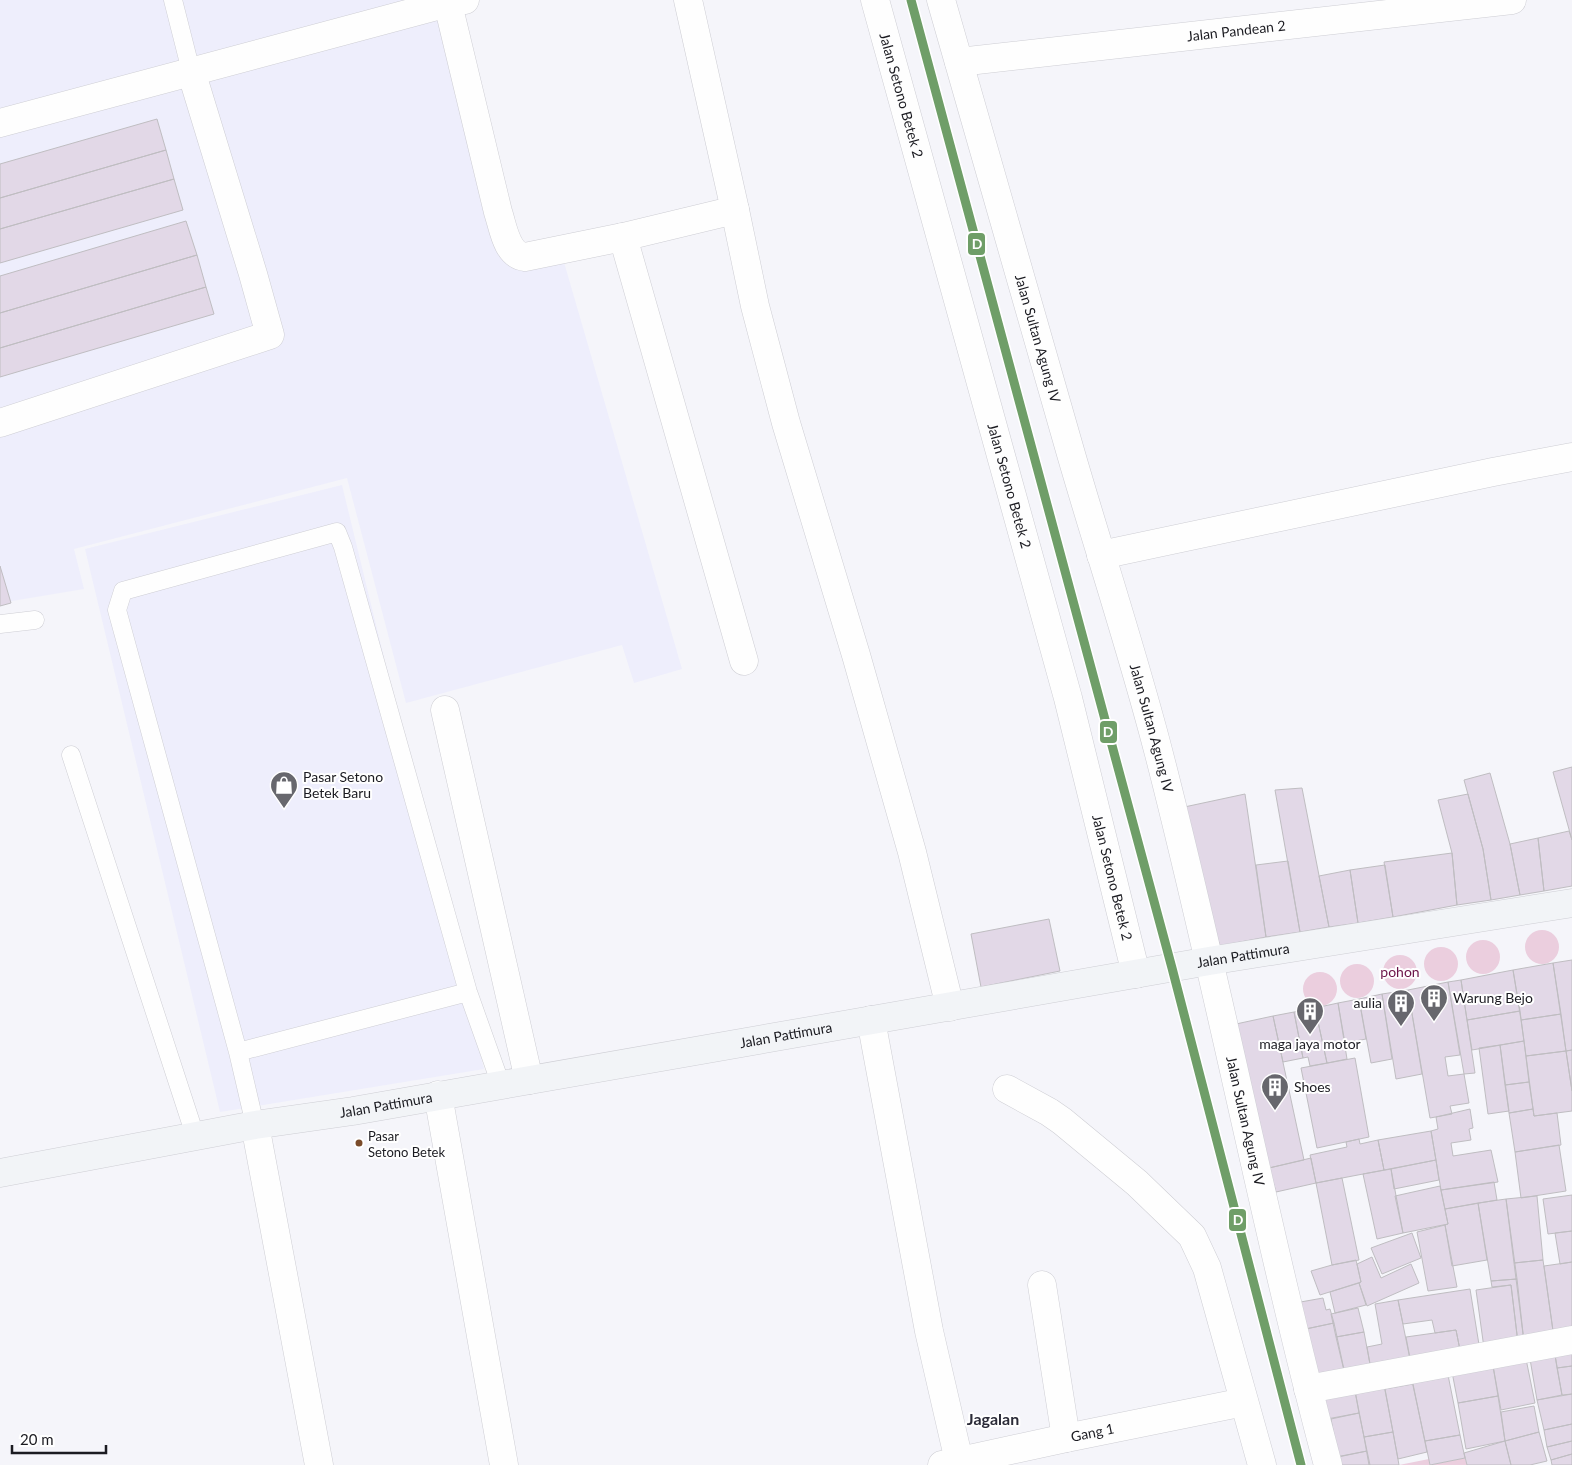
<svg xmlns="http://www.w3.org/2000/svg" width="1572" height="1465" viewBox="0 0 1572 1465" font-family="Lato,sans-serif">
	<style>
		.built { fill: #eeeefc }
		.green { fill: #ebcede }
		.building { fill: #e2d8e7; stroke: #bfbdc1 }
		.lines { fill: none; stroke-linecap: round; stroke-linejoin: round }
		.service-casing { stroke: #ceced4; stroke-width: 19 }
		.minor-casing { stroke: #ceced4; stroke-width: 29 }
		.secondary-casing { stroke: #ceced4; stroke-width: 29 }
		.service { stroke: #fefefe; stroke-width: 18 }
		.minor { stroke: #fefefe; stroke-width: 28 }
		.secondary { stroke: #f2f4f7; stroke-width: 28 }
		.rail-1-casing { stroke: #fff; stroke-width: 12 }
		.rail-1 { stroke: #6f9e68; stroke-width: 9 }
		.bus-dot { fill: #7a4b2a; stroke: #fff; stroke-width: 2 }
		.labels { text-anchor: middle; stroke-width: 4; stroke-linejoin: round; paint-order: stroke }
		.bus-label { font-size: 13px; fill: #1b1b21; stroke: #fff; text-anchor: start }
		.street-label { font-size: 14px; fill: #1b1b21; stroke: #fff }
		.poi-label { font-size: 14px; fill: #1b1b21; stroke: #fff; text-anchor: start }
		.park-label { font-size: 14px; fill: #6c1449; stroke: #fff }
		.quarter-label { font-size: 16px; font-weight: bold; fill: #2b2b38; stroke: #fff }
		.line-badge { stroke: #fff; stroke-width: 2 }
		.badge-label { font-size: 14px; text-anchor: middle; font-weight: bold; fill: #fff }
	</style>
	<rect width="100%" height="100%" fill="#f5f5fa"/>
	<path class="built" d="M0 0H434L508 258 559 245 682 669 634 683 622 645 406 703 347 478 74 549 84 589 0 603Z
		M342 485 484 1069 220 1112 85 549Z"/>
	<path class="green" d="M1525 947a17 17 0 1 1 34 0a17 17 0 1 1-34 0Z
		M1466 957a17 17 0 1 1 34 0a17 17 0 1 1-34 0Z
		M1424 964a17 17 0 1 1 34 0a17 17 0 1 1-34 0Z
		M1383 972a17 17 0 1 1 34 0a17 17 0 1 1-34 0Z
		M1340 981a17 17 0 1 1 34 0a17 17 0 1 1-34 0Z
		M1303 989a17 17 0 1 1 34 0a17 17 0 1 1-34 0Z
		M1465 1458 1467 1465H1399L1429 1459 1430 1465Z"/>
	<path class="building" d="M157 119 166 150 0 198V164Z
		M166 150 174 179 0 229V198Z
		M174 179 183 210 0 263V229Z
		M186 221 197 255 0 313V276Z
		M197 255 206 287 0 348V313Z
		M206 287 214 314 0 377V348Z
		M0 566 11 603 0 606Z
		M1572 767V840L1553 772Z
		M1490 773 1510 844 1520 895 1491 900 1483 849 1464 780Z
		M1302 788 1329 927 1300 932 1275 790Z
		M1245 794 1266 937 1220 946 1175 809Z
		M1468 794 1483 849 1491 900 1457 905 1452 853 1438 800Z
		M1569 831 1572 840V886L1544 891 1538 838Z
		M1538 838 1544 891 1520 895 1510 844Z
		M1452 853 1457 905 1393 917 1384 862Z
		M1288 861 1300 932 1266 937 1256 865Z
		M1385 865 1393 917 1358 923 1350 870Z
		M1350 870 1358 923 1329 927 1319 876Z
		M1049 919 1060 971 981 987 971 934Z
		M1572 960V1050L1566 1051 1553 963Z
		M1553 963 1561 1014 1521 1020 1513 970Z
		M1513 970 1520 1011 1467 1020 1461 980Z
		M1461 980 1475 1073 1464 1074 1448 982Z
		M1448 982 1460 1055 1445 1057 1448 1076 1464 1074 1469 1103 1450 1106 1452 1114 1430 1118 1408 990Z
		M1408 990 1422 1074 1396 1079 1382 994Z
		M1382 994 1392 1059 1371 1063 1359 999Z
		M1359 999 1366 1039 1345 1043 1338 1003Z
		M1338 1003 1347 1059 1327 1063 1315 1008Z
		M1315 1008 1327 1063 1310 1066 1308 1057 1303 1058 1294 1012Z
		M1520 1011 1524 1041 1472 1050 1467 1020Z
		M1294 1012 1303 1058 1283 1062 1273 1016Z
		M1561 1014 1566 1051 1526 1056 1521 1020Z
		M1273 1016 1304 1160 1269 1168 1236 1024Z
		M1524 1041 1529 1082 1505 1085 1500 1045Z
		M1500 1045 1509 1111 1488 1114 1479 1048Z
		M1572 1050V1091L1566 1051Z
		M1566 1051 1572 1091V1111L1534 1116 1526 1056Z
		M1355 1058 1369 1137 1317 1148 1301 1068Z
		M1529 1082 1533 1109 1509 1113 1505 1085Z
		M1470 1109 1473 1128 1469 1129 1471 1140 1451 1143 1453 1156 1491 1150 1498 1182 1441 1190 1431 1131 1438 1129 1436 1117Z
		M1533 1109 1534 1116 1557 1113 1561 1145 1515 1152 1509 1113Z
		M1431 1131 1436 1160 1384 1170 1378 1140Z
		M1359 1139 1360 1144 1378 1140 1384 1170 1316 1183 1310 1155 1347 1147 1346 1142Z
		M1559 1145 1566 1191 1521 1198 1515 1152Z
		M1311 1158 1316 1183 1276 1192 1269 1168Z
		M1436 1160 1439 1180 1394 1189 1391 1169Z
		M1391 1169 1403 1233 1377 1239 1363 1174Z
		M1342 1178 1359 1260 1332 1265 1316 1183Z
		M1494 1182 1497 1200 1445 1209 1441 1190Z
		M1440 1186 1448 1224 1403 1233 1395 1196Z
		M1572 1195V1231L1548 1234 1543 1199Z
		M1537 1196 1543 1260 1514 1263 1506 1199Z
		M1506 1199 1517 1279 1491 1281 1478 1203Z
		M1478 1203 1487 1260 1452 1266 1445 1225 1448 1224 1445 1209Z
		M1445 1225 1457 1287 1428 1291 1417 1232Z
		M1572 1231V1262L1560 1264 1555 1233Z
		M1412 1233 1421 1258 1382 1274 1371 1248Z
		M1372 1257 1381 1278 1411 1264 1419 1283 1367 1306 1359 1283 1361 1282 1357 1264Z
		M1356 1260 1361 1282 1320 1295 1311 1271 1332 1265Z
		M1543 1260 1554 1338 1524 1342 1514 1263Z
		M1572 1262V1335L1554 1338 1544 1266Z
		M1517 1279 1524 1342 1518 1343 1511 1285 1492 1287 1491 1281Z
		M1359 1283 1366 1305 1335 1313 1330 1292Z
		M1511 1285 1518 1343 1484 1348 1476 1290Z
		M1470 1289 1481 1357 1462 1360 1456 1330 1435 1333 1432 1320 1403 1324 1398 1300Z
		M1323 1298 1326 1310 1330 1309 1334 1323 1301 1330 1295 1303Z
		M1398 1300 1412 1369 1372 1375 1367 1347 1382 1344 1375 1304Z
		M1358 1308 1364 1332 1336 1337 1331 1314Z
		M1334 1323 1346 1379 1311 1386 1301 1330Z
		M1456 1330 1462 1360 1412 1369 1406 1337Z
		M1364 1332 1372 1375 1346 1379 1336 1337Z
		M1572 1352V1366L1557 1368 1555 1355Z
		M1555 1355 1562 1395 1537 1400 1530 1359Z
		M1526 1359 1535 1403 1501 1410 1493 1366Z
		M1493 1366 1498 1396 1458 1403 1452 1372Z
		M1572 1366V1394L1562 1395 1557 1368Z
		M1448 1375 1460 1435 1425 1441 1412 1381Z
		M1413 1384 1427 1452 1398 1459 1385 1389Z
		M1384 1385 1393 1432 1364 1437 1355 1391Z
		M1355 1391 1359 1413 1327 1419 1321 1396Z
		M1572 1394V1424L1544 1430 1537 1400Z
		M1498 1396 1505 1441 1466 1449 1458 1403Z
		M1534 1406 1539 1432 1505 1441 1501 1412Z
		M1359 1413 1367 1451 1338 1457 1331 1419Z
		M1572 1424V1441L1547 1447 1544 1430Z
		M1393 1432 1399 1465H1369L1364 1437Z
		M1539 1432 1547 1461 1530 1465H1511L1505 1441Z
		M1460 1435 1465 1458 1430 1465 1425 1441Z
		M1505 1441 1511 1465H1467L1464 1453Z
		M1572 1441V1454L1551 1460 1547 1447Z
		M1367 1451 1370 1465H1337L1336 1457Z
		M1572 1454V1465H1552L1551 1460Z"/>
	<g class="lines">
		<g class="service-casing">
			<path id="service" d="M173 0 191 71
				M0 624 35 620
				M71 755 191 1123 194 1137
				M238 1052 468 992
				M255 1125 238 1052 117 610 123 591 337 532 343 547 468 992 501 1085"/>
		</g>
		<g class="minor-casing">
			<g id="minor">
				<path d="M447 0 498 212C503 226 506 255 525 257L623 237 735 210"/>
				<path d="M688 0 735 210 755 306 786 423 856 655 912 852 950 1007"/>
				<path id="s1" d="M875 0 1068 698 1136 974"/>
				<path id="s2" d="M941 0C985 151 1027 303 1071 454 1100 554 1133 653 1159 754 1220 990 1265 1229 1328 1465"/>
				<path id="s3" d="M959 62 1512 0"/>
				<path d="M0 123 448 3 465 0"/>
				<path d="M623 237 744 661"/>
				<path d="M0 423 270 335 253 274 191 71"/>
				<path d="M1101 555 1493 472 1572 457"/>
				<path d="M445 710 529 1080"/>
				<path d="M871 1020 929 1331 959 1461"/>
				<path d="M1007 1089 1049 1112 1062 1121 1137 1183 1192 1236 1207 1268 1262 1465"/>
				<path d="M438 1095 504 1465"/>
				<path d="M255 1125 319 1465"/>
				<path d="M1042 1285 1066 1438"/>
				<path d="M1308 1389 1572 1340"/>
				<path id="s4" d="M942 1465 1066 1438 1244 1402"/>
			</g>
		</g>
		<g class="secondary-casing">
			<g id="secondary">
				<path id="s5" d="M0 1173 255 1125 353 1111 1209 961 1572 903"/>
			</g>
		</g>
		<use href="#service" class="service"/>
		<use href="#minor" class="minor"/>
		<use href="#secondary" class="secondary"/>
		<g class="rail-1-casing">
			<path id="rail-1" d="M911 0 1172 968 1301 1465"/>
		</g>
		<use href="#rail-1" class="rail-1"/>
	</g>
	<defs>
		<g id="shop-pin" transform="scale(1.4375)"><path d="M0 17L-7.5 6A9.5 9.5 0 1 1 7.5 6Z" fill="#67676d" stroke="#fff"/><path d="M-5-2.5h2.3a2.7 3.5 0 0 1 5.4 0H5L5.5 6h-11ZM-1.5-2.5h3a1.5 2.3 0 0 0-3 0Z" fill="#fff"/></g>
		<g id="building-pin" transform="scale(1.4375)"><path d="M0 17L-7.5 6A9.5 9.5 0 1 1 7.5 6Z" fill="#67676d" stroke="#fff"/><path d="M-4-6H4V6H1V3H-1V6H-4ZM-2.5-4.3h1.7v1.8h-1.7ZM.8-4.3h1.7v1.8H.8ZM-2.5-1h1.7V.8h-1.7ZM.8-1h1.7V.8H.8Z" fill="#fff"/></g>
	</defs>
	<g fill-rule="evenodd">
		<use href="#shop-pin" x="284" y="785"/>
		<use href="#building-pin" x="1434" y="998"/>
		<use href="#building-pin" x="1401" y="1003"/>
		<use href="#building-pin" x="1310" y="1011"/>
		<use href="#building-pin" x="1275" y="1087"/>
	</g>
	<circle class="bus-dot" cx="359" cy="1143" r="4.5"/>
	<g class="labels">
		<g class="bus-label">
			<text x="368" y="1141">Pasar<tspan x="368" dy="16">Setono Betek</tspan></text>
		</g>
		<g class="street-label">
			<text dy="5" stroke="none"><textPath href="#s3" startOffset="279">Jalan Pandean 2</textPath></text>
			<text dy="5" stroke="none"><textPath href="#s1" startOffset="99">Jalan Setono Betek 2</textPath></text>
			<text dy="5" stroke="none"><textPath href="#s2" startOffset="352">Jalan Sultan Agung IV</textPath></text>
			<text dy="5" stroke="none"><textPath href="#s1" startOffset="504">Jalan Setono Betek 2</textPath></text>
			<text dy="5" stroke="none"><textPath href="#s2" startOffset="758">Jalan Sultan Agung IV</textPath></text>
			<text dy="5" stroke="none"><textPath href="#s1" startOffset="909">Jalan Setono Betek 2</textPath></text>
			<text dy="5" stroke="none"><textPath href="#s5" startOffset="1262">Jalan Pattimura</textPath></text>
			<text dy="5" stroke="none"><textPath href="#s5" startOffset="798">Jalan Pattimura</textPath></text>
			<text dy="5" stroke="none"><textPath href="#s5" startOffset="392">Jalan Pattimura</textPath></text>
			<text dy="5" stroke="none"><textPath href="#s2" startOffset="1162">Jalan Sultan Agung IV</textPath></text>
			<text dy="5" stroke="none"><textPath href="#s4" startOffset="154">Gang 1</textPath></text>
		</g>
		<g class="poi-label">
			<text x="303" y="782">Pasar Setono<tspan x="303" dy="16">Betek Baru</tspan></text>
			<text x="1453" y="1003">Warung Bejo</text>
			<text x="1382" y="1008" text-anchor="end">aulia</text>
			<text x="1310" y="1049" text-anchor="middle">maga jaya motor</text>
			<text x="1294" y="1092">Shoes</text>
		</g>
		<g class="park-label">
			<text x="1400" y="977">pohon</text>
		</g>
		<g class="quarter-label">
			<text x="993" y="1425">Jagalan</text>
		</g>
	</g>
	<g class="line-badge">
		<rect x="967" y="232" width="19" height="24" rx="5" fill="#6f9e68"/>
		<rect x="1099" y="720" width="19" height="24" rx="5" fill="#6f9e68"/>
		<rect x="1228" y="1208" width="19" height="24" rx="5" fill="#6f9e68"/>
	</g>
	<g class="badge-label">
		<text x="977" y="249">D</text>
		<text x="1108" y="737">D</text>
		<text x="1238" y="1225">D</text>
	</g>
	<path d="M12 1445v8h94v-8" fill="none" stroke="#1b1b21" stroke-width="2.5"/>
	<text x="20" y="1445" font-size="15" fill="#1b1b21" stroke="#ffffff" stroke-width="4" paint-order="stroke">20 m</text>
</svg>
